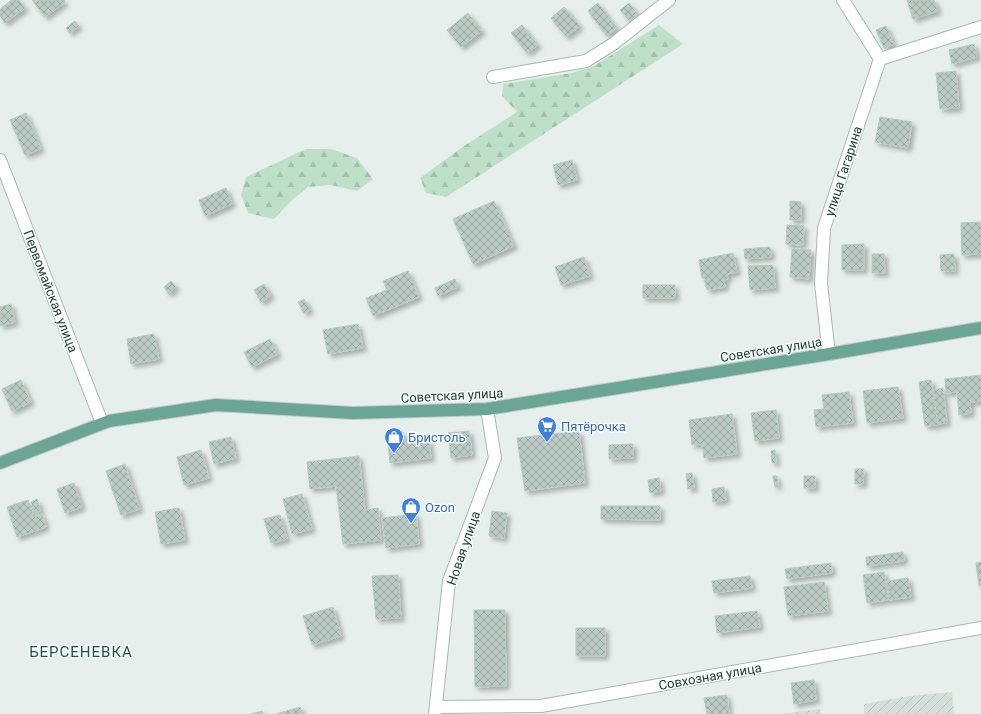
<svg xmlns="http://www.w3.org/2000/svg" width="981" height="714" viewBox="0 0 981 714" font-family="Roboto,sans-serif">
	<style>
		.industrial { fill: url(#industrial-furrows) }
		.forest { fill: url(#forest-firs) }
		.building { fill: url(#building-cross-hatch); stroke: #b8c9c2; filter: url(#shadow) }
		.lines { fill: none; stroke-linecap: round; stroke-linejoin: round }
		.minor-casing { stroke: #a8b8b2; stroke-width: 14 }
		.primary-casing { stroke: #c2cac8; stroke-width: 14 }
		.minor { stroke: #fff; stroke-width: 12 }
		.primary { stroke: #6aa596; stroke-width: 12 }
		.labels { text-anchor: middle; stroke-width: 3; stroke-linejoin: round; paint-order: stroke }
		.street-label { font-size: 13px; fill: #24423a; stroke: #f7fbf9 }
		.shop-label { font-size: 13px; fill: #366cbe; stroke: #f7fbf9; text-anchor: start }
		.quarter-label { font-size: 15px; letter-spacing: 1px; fill: #1f5548; stroke: #f7fbf9 }
	</style>
	<defs>
		<pattern id="industrial-furrows" width="10" height="10" patternUnits="userSpaceOnUse"><rect width="10" height="10" fill="#d4dfda"/><path d="M-1 1l2-2M0 10L10 0M9 11l2-2" fill="none" stroke="#b6c1bc"/></pattern>
		<pattern id="forest-firs" width="22" height="20" patternUnits="userSpaceOnUse"><rect width="22" height="20" fill="#bfe0c8"/><path d="M5 1l3.5 6h-7zM16 11l3.5 6h-7z" fill="#a4c1ad"/></pattern>
		<pattern id="building-cross-hatch" width="8" height="8" patternUnits="userSpaceOnUse"><rect width="8" height="8" fill="#bbcac4"/><path d="M0 0l8 8M0 8l8-8" fill="none" stroke="#98a6a0"/></pattern>
		<filter id="shadow"><feDropShadow dx="3.5" dy="3.5" stdDeviation="2" flood-color="#0004"/></filter>
	</defs>
	<rect width="100%" height="100%" fill="#e6efeb"/>
	<path class="industrial" d="M952 692 954 714H864V704L909 696Z
		M820 709 821 714H781Z"/>
	<path class="forest" d="M659 25 683 44 446 197 426 193 420 178 461 148 517 112 502 96 503 84 572 73 594 66Z
		M306 149H331L357 158 373 179 357 191 331 185 308 187 291 201 274 219 248 213 241 195 246 177Z"/>
	<path class="building" d="M12 0H19L25 8 5 23 0 16V9Z
		M32 0H64L65 2 45 17Z
		M907 0H934L938 11 913 19Z
		M598 3 617 28 607 36 588 11Z
		M629 3 639 16 631 23 620 10Z
		M564 7 580 26 566 37 551 18Z
		M468 13 482 31 461 47 447 30Z
		M75 21 79 26 70 33 66 28Z
		M522 25 538 45 527 53 511 33Z
		M886 26 894 44 884 48 876 30Z
		M974 44 977 57 952 64 949 50Z
		M956 71 959 108 940 109 936 73Z
		M26 113 41 149 25 155 10 120Z
		M880 117 912 122 908 148 875 142Z
		M572 160 577 180 558 185 553 165Z
		M226 188 232 204 205 216 199 200Z
		M494 201 514 246 473 264 453 219Z
		M790 201 801 202V220H790Z
		M981 222V254L962 255 961 223Z
		M787 225 804 226 803 245 786 244Z
		M864 244V270H842V245Z
		M770 247 771 257 745 259 744 249Z
		M792 249 811 250 809 279 790 277Z
		M733 253 737 272 727 274 728 279 724 280 725 287 707 290 704 278H702L699 260Z
		M872 254H884L885 273H872Z
		M954 254 955 271H941L940 255Z
		M584 257 590 276 561 285 555 267Z
		M773 265 775 288 750 290 748 266Z
		M408 271 419 297 373 316 366 298 387 290 383 281Z
		M455 279 458 287 438 296 435 288Z
		M171 281 176 287 169 294 164 287Z
		M264 284 271 296 261 302 254 290Z
		M643 285H675V298H643Z
		M304 299 310 310 304 313 298 302Z
		M11 304 15 322 0 326V307Z
		M358 324 363 348 328 354 323 330Z
		M154 334 159 359 131 364 127 339Z
		M270 339 278 354 252 367 244 352Z
		M981 375V401L970 402 971 413 959 415 957 392 946 393 945 379Z
		M21 380 31 402 12 411 2 389Z
		M931 380 938 425 925 426 919 382Z
		M898 387 903 418 867 423 863 391Z
		M943 388 947 423 938 424 933 390Z
		M849 392 853 423 816 427 814 410 824 409 822 395Z
		M776 410 779 438 755 441 751 413Z
		M732 414 737 454 704 458 702 444 692 445 689 420Z
		M469 431 472 455 451 458 448 433Z
		M579 431 585 483 525 491 517 438Z
		M403 432 404 443 429 440 431 458 390 463 387 434Z
		M231 437 236 458 214 464 209 442Z
		M633 444V458L609 459V445Z
		M201 450 209 478 184 485 177 457Z
		M775 450 776 463H772L771 451Z
		M359 456 365 510 378 508 381 540 343 544 336 486 310 489 307 462Z
		M125 464 140 509 121 515 106 471Z
		M855 469H864L863 484H855Z
		M692 473 694 488 688 489 686 474Z
		M773 476H777L778 487H775Z
		M804 476H815V488H804Z
		M659 478 661 491 650 493 648 480Z
		M74 483 82 507 65 513 57 489Z
		M724 487 726 500 713 502 712 489Z
		M302 494 312 529 292 534 283 499Z
		M37 499 41 511 35 513 31 502Z
		M28 500 34 517 42 514 46 527 17 537 7 507Z
		M601 506H660V520L601 519Z
		M179 508 185 540 161 544 155 512Z
		M492 511 507 513 504 538 489 536Z
		M416 514 419 544 386 548 382 518Z
		M280 515 287 539 271 543 264 519Z
		M903 552 904 561 867 566 866 557Z
		M981 562V585L979 586 976 563Z
		M831 563 832 573 787 579 785 569Z
		M884 572 888 600 867 603 863 575Z
		M398 575 401 618 376 619 372 576Z
		M750 576 752 588 714 593 712 581Z
		M908 578 911 597 889 600 887 581Z
		M824 582 828 611 788 616 784 587Z
		M333 607 341 636 312 645 303 616Z
		M474 610H505L506 686 475 687Z
		M757 611 760 627 717 633 715 616Z
		M576 628H605V656H576Z
		M814 680 816 700 794 704 791 683Z
		M727 695 729 714H707L704 698Z
		M300 707 302 714H276Z
		M262 711 263 714H251Z"/>
	<g class="lines">
		<g class="minor-casing">
			<path id="minor" d="M880 59 981 27
				M493 77 586 61 613 44 669 0
				M0 160 102 423
				M829 354 821 284 824 228 880 59 843 0
				M437 707 541 706 981 628
				M435 714 449 581 495 458 487 409"/>
		</g>
		<g class="primary-casing">
			<path id="primary" d="M0 463 109 421 216 405 353 413 487 409 829 354 981 328"/>
		</g>
		<use href="#minor" class="minor"/>
		<use href="#primary" class="primary"/>
	</g>
	<defs>
		<g id="supermarket-pin" transform="scale(1)"><path d="M0 17L-7.5 6A9.5 9.5 0 1 1 7.5 6Z" fill="#3f7fe0" stroke="#f7fbf9"/><path d="M-6-5.5h2.5l.6 2H6L4.5 2H-2.5L-4.4-4H-6ZM-1.5 3.2a1.3 1.3 0 1 0 .1 0ZM3 3.2a1.3 1.3 0 1 0 .1 0Z" fill="#fff"/></g>
		<g id="shop-pin" transform="scale(1)"><path d="M0 17L-7.5 6A9.5 9.5 0 1 1 7.5 6Z" fill="#3f7fe0" stroke="#f7fbf9"/><path d="M-5-2.5h2.3a2.7 3.5 0 0 1 5.4 0H5L5.5 6h-11ZM-1.5-2.5h3a1.5 2.3 0 0 0-3 0Z" fill="#fff"/></g>
	</defs>
	<g fill-rule="evenodd">
		<use href="#supermarket-pin" x="547" y="426"/>
		<use href="#shop-pin" x="394" y="437"/>
		<use href="#shop-pin" x="411" y="507"/>
	</g>
	<g class="labels">
		<g class="street-label">
			<text transform="translate(843 171) rotate(-72)" y="5">улица Гагарина</text>
			<text transform="translate(51 291) rotate(69)" y="5">Первомайская улица</text>
			<text transform="translate(771 349) rotate(-9)" y="5">Советская улица</text>
			<text transform="translate(452 395) rotate(-3)" y="5">Советская улица</text>
			<text transform="translate(463 548) rotate(-71)" y="5">Новая улица</text>
			<text transform="translate(710 676) rotate(-10)" y="5">Совхозная улица</text>
		</g>
		<g class="shop-label">
			<text x="561" y="431">Пятёрочка</text>
			<text x="408" y="442">Бристоль</text>
			<text x="425" y="512">Ozon</text>
		</g>
		<g class="quarter-label">
			<text x="81" y="657">БЕРСЕНЕВКА</text>
		</g>
	</g>
</svg>
